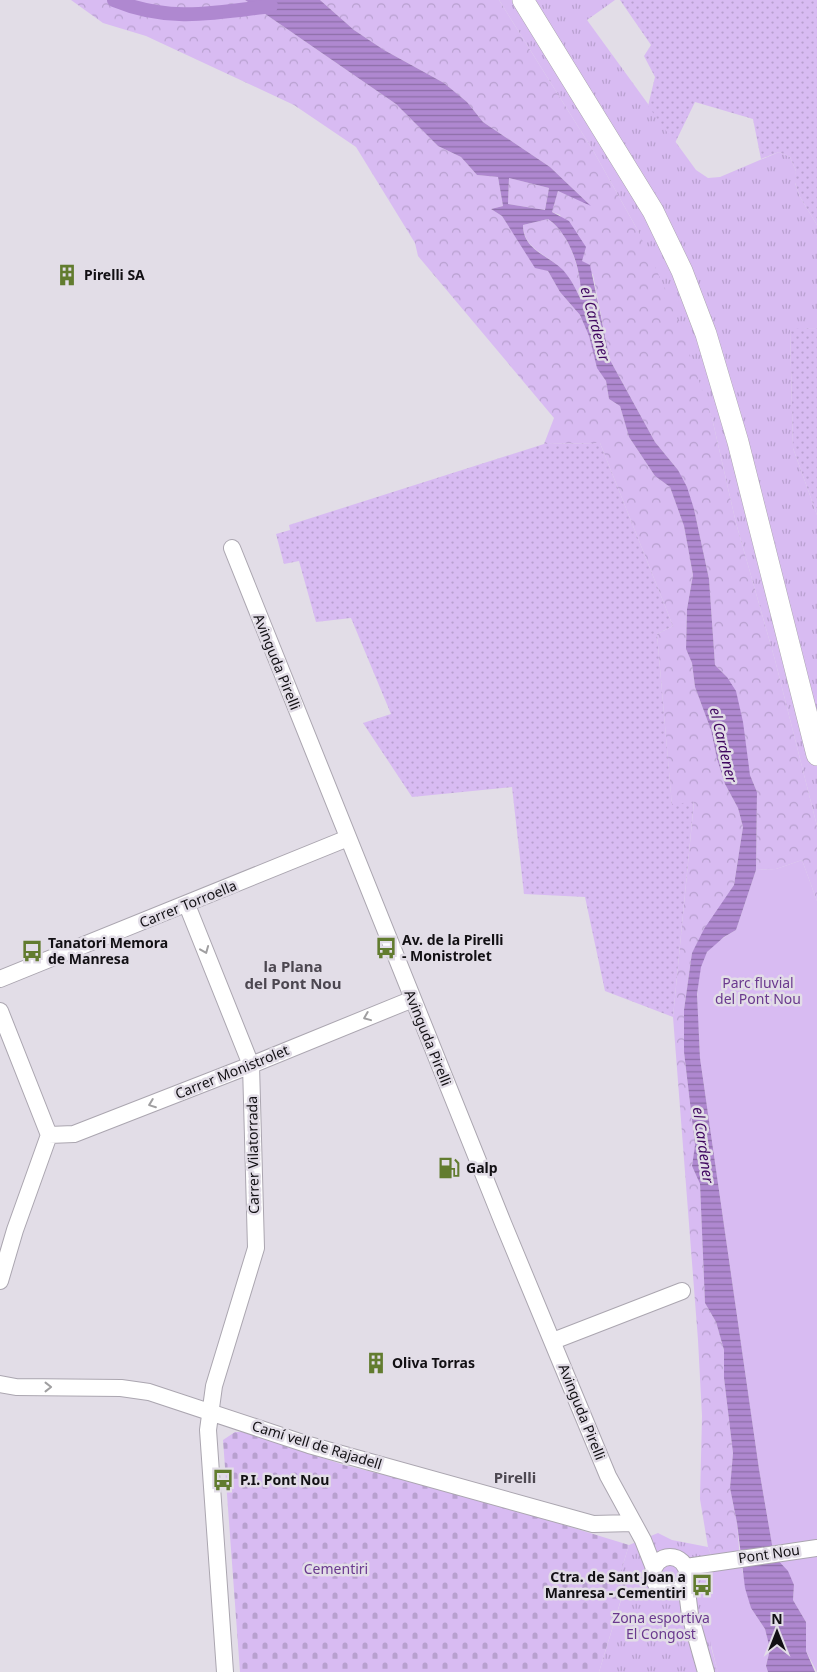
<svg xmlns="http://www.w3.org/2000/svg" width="817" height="1672" viewBox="0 0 817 1672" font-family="'Noto Sans',sans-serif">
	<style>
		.grass { fill: url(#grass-tufts) }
		.forest { fill: url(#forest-crowns) }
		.cemetery { fill: url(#cemetery-stones) }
		.park { fill: #d8bbf2 }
		.garden { fill: url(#garden-dots) }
		.water { fill: url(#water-rules); fill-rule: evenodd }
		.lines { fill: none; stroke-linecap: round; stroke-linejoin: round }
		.canal { stroke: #af88d0; stroke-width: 14 }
		.minor-casing { stroke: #aba6b0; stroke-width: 18 }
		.major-casing { stroke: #aba6b0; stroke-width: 22 }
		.minor { stroke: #fff; stroke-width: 16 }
		.major { stroke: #fff; stroke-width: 21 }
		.oneway { stroke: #a09fa1 }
		.labels { text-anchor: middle; stroke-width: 5; stroke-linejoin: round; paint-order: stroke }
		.poi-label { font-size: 14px; font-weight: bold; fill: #121014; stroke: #e2dde7; text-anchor: start }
		.street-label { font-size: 14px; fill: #121014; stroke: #e2dde7 }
		.park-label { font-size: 14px; fill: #6a398e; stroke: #e2dde7 }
		.water-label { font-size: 15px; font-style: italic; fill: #400760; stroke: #e2dde7 }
		.neighbourhood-label { font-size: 15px; font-weight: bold; fill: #4c4750; stroke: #e2dde7 }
	</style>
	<defs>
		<pattern id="grass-tufts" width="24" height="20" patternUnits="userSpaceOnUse" patternTransform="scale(1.25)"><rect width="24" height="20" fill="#d8bbf2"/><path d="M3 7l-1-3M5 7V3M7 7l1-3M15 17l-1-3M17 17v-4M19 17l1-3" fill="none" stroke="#b8a0cf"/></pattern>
		<pattern id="forest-crowns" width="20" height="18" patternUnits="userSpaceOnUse" patternTransform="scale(1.25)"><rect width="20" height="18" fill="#d8bbf2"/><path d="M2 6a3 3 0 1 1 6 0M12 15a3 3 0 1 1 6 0" fill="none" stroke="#b8a0cf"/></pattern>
		<pattern id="cemetery-stones" width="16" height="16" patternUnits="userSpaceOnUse" patternTransform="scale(1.25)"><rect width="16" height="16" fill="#d8bbf2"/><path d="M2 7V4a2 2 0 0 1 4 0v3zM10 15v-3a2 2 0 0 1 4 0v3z" fill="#b8a0cf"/></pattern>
		<pattern id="garden-dots" width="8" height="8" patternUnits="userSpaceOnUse" patternTransform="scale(1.25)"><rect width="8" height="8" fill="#d8bbf2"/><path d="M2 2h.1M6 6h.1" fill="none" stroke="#b8a0cf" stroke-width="1.8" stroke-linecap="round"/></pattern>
		<pattern id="water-rules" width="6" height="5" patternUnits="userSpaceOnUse" patternTransform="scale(1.25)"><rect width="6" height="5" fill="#af88d0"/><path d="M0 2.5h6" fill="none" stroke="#8d6ea8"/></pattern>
	</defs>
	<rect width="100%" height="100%" fill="#e2dde7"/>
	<path class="grass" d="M499 0H615L587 20 696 170 708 178 720 177 779 152 790 157 796 171 795 183 800 197 817 225V328L790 330 793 448 817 515V826L775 660 736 523 712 418 637 229 594 152Z
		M658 1533 672 1540 708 1547 714 1563 711 1647 718 1672H599L629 1574 621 1571 629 1545Z"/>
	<path class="forest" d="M71 0H245L396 104 438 146 461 157 477 175 498 177 503 206 491 209 502 216 535 267 548 271 560 292 580 315 589 336 597 367 606 381 609 399 620 406 629 437 655 476 670 487 684 526 693 575 687 609 686 649 692 663 695 687 711 730 717 759 725 784 738 808 743 827 734 885 692 953 684 1010V1052L695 1145 692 1166 700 1184 705 1303 716 1322 724 1350V1378L733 1453 730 1488 737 1523 740 1560 714 1563 708 1547 700 1499 702 1416 698 1340 673 1017 694 802 672 806 657 634 673 626 600 443 544 444 554 418 418 256 415 243 356 147 294 105 146 36 103 23Z
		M320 0H499L594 152 637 229 671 301 712 418 736 523 775 660 817 826V901L802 860 776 869 756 870 757 792 750 775 727 677 715 665 709 579 694 509 678 470 655 442 610 360 593 275 582 261 560 215 552 212 558 191 589 204 550 167 483 122 467 102 444 83 384 50 354 30Z
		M509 178 549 188 545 210 508 204Z
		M548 219C572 236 581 273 582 301 577 290 571 280 563 271 549 254 524 251 523 225Z"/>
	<path class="cemetery" d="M235 1432H244L344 1465 463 1494 629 1545 621 1571 629 1573 599 1672H240L223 1440Z"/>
	<path class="park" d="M802 860 817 901V1672L806 1651V1622L793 1600 794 1585 774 1556 759 1469 700 1058C700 1031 690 972 708 951 716 942 726 936 736 930L756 870 776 869Z
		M740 1560 751 1608 765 1629 770 1649 766 1666 768 1672H718C712 1648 699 1605 706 1581 708 1575 712 1569 714 1563Z"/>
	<path class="garden" d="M620 0H817V225L800 197 794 180 796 171 790 157 779 152 761 159 753 119 695 102 675 143 648 106 655 77 644 56 651 45Z
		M817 328V515L793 448 790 329Z
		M600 443 673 626 657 634 672 805 694 801 673 1017 605 991 585 897 524 894 512 787 412 797 363 723 391 714 351 618 316 622 299 561 284 564 276 534 290 530 289 525 544 444Z"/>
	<path class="water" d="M245 0H320L354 30 384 50 444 83 467 102 483 122 550 167 591 206 558 191 552 212 569 221 586 247 582 261 590 265 610 360 655 442 678 470 687 487 694 509 709 579 715 665 727 677 736 691 743 722 750 775 757 792 756 870 736 930 724 937 707 952 701 967 697 994 700 1058 759 1469 774 1556 788 1571 794 1585 793 1600 806 1622V1651L815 1672H768L766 1666 770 1649 765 1629 751 1608 745 1588 737 1523 730 1488 733 1453 724 1378V1350L716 1322 705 1303 700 1184 692 1166 695 1145 684 1052V1010L692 953 704 929 734 885 743 827 738 808 725 784 717 759 711 730 695 687 692 663 686 649 687 609 693 575 684 526 670 487 655 476 629 437 620 406 609 399 606 381 597 368 589 336 580 315 560 292 548 271 535 268 502 216 491 209 503 206 498 177 477 175 461 157 438 146 396 104ZM509 178 549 188 545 210 508 204ZM548 219C571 235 582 272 581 300 576 289 571 279 563 270 548 255 523 250 523 225Z"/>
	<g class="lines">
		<path class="canal" d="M114 0C169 23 215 13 271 6"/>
		<g class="minor-casing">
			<path id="minor" d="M232 548 503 1223 608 1476 643 1540 654 1568
				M187 905 251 1065 256 1248 214 1386 208 1430 225 1672
				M0 979 348 838
				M0 1011 49 1135 15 1230 0 1281
				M49 1135 74 1134 251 1065 413 999
				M553 1341 682 1291
				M0 1384 16 1387 121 1388 149 1392 309 1445 593 1524 633 1523
				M653 1574a17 17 0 1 1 34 0a17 17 0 1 1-34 0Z
				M686 1567 817 1548
				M686 1583 690 1615 706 1672"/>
		</g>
		<g class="major-casing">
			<path id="major" d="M523 0 653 211 682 271 706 334 738 442 817 755"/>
		</g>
		<use href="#minor" class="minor"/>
		<use href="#major" class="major"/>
	</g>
	<defs><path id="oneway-chevron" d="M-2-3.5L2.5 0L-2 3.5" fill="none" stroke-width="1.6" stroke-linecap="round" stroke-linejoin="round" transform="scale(1.25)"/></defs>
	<g class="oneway">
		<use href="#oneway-chevron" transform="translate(205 950) rotate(68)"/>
		<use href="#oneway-chevron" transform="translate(367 1017) rotate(158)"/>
		<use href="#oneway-chevron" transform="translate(152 1104) rotate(159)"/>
		<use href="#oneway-chevron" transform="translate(48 1387)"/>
	</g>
	<defs>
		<g id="building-bare" transform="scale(1.725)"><path d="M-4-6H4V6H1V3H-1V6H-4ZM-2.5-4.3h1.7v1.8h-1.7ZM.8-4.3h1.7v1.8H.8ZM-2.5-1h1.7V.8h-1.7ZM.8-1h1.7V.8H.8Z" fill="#627c2f" stroke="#e2dde7" stroke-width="2.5" paint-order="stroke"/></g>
		<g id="bus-bare" transform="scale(1.725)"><path d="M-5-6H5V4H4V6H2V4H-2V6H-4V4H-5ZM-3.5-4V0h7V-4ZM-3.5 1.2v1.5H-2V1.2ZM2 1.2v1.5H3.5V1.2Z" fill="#627c2f" stroke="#e2dde7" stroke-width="2.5" paint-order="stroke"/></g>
		<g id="fuel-bare" transform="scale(1.725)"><path d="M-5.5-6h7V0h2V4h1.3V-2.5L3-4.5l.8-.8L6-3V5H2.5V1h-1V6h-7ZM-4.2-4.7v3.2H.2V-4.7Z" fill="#627c2f" stroke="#e2dde7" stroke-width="2.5" paint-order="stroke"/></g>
	</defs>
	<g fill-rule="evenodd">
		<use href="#building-bare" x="67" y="275"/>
		<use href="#bus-bare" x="386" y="948"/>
		<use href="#bus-bare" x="32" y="951"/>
		<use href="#fuel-bare" x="449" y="1168"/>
		<use href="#building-bare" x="376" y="1363"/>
		<use href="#bus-bare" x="223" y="1480"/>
		<use href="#bus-bare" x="702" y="1585"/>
	</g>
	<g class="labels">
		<g class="poi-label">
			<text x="84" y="280">Pirelli SA</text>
			<text x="402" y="945">Av. de la Pirelli<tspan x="402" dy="16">- Monistrolet</tspan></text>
			<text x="48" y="948">Tanatori Memora<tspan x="48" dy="16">de Manresa</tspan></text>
			<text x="466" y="1173">Galp</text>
			<text x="392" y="1368">Oliva Torras</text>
			<text x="240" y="1485">P.I. Pont Nou</text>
			<text x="686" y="1582" text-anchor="end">Ctra. de Sant Joan a<tspan x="686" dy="16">Manresa - Cementiri</tspan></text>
		</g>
		<g class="street-label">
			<text transform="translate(277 662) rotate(68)" y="5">Avinguda Pirelli</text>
			<text transform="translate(188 904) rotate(-22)" y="5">Carrer Torroella</text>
			<text transform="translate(428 1038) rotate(68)" y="5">Avinguda Pirelli</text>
			<text transform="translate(232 1072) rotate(-22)" y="5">Carrer Monistrolet</text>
			<text transform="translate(253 1155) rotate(-91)" y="5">Carrer Vilatorrada</text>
			<text transform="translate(582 1412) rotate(68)" y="5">Avinguda Pirelli</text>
			<text transform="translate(317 1445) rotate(17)" y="5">Camí vell de Rajadell</text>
			<text transform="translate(769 1554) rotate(-8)" y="5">Pont Nou</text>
		</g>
		<g class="park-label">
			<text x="758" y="988">Parc fluvial<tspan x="758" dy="16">del Pont Nou</tspan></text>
			<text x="336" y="1574">Cementiri</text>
			<text x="661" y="1623">Zona esportiva<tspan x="661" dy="16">El Congost</tspan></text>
		</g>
		<g class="water-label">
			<text transform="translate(595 324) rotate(75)" y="5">el Cardener</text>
			<text transform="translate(723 745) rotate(77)" y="5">el Cardener</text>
			<text transform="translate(703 1145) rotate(82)" y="5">el Cardener</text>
		</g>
		<g class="neighbourhood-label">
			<text x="293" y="972">la Plana<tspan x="293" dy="17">del Pont Nou</tspan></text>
			<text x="515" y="1483">Pirelli</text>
		</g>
	</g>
	<g transform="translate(777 1632)" stroke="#e2dde7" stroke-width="4" paint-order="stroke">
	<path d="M0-4L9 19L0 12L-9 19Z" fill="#121014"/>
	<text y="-8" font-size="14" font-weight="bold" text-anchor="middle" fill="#121014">N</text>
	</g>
</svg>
